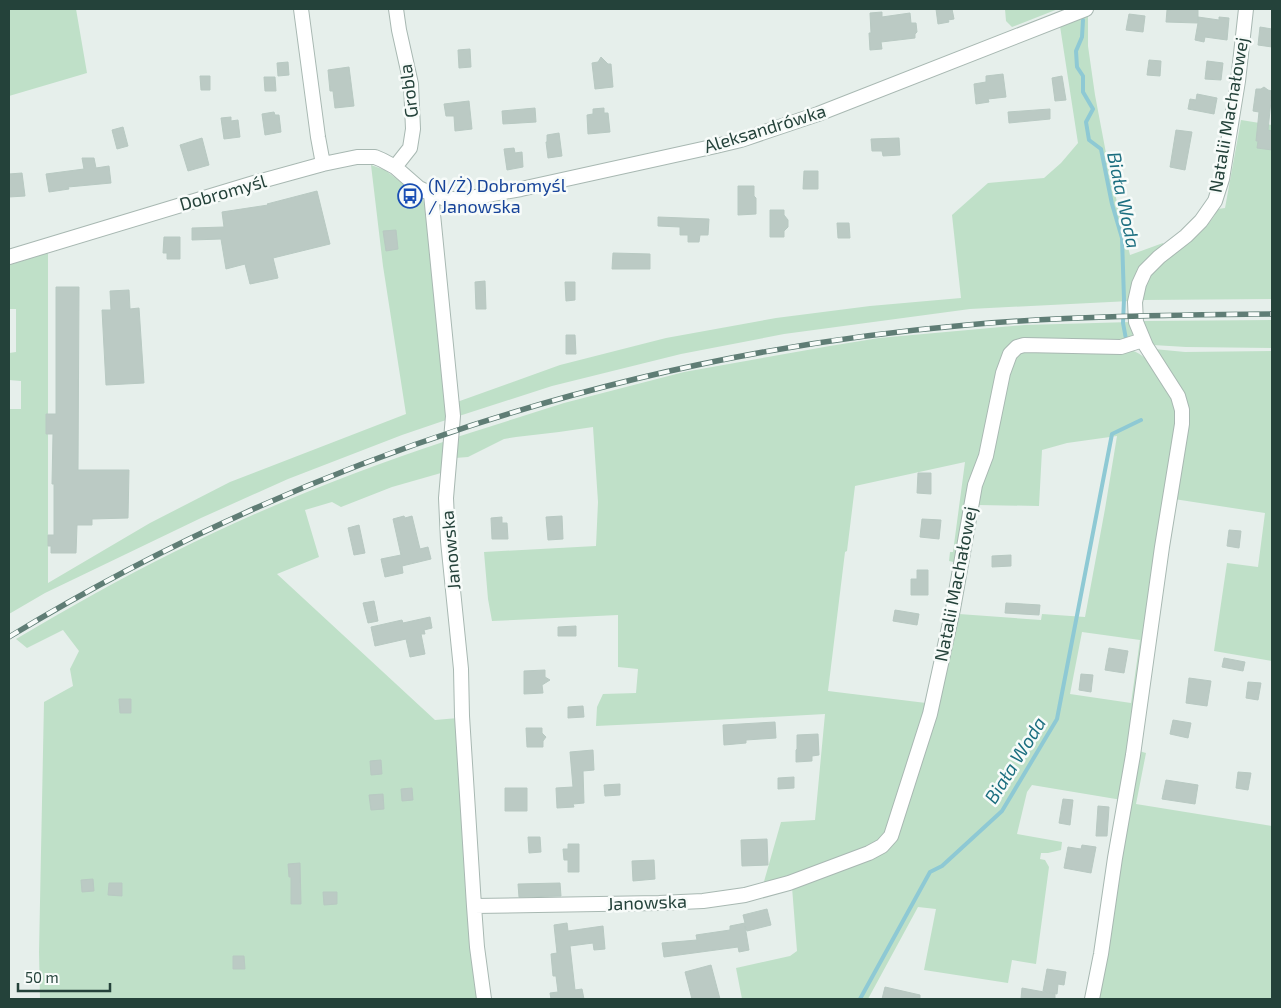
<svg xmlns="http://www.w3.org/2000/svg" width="1281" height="1008" viewBox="0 0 1281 1008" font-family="'Exo 2',sans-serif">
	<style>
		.green { fill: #bfe0c8; fill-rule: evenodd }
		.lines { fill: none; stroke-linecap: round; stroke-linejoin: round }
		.stream { stroke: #8ec9d4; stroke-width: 4 }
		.building { fill: #bbcac4; stroke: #b8c9c2 }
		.minor-casing { stroke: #a8b8b2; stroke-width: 16 }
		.minor { stroke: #fff; stroke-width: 14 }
		.rail-casing { stroke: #5f7d75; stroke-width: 5.5 }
		.rail { stroke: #f7fbf9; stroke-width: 4; stroke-dasharray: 11; stroke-linecap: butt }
		.labels { text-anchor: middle; stroke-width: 5; stroke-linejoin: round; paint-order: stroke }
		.street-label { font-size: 18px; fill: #24423a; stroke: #f7fbf9 }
		.transit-label { font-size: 18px; fill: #164399; stroke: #f7fbf9; text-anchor: start }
		.water-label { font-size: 19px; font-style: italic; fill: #1c6f80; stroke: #f7fbf9 }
	</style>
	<rect width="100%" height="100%" fill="#e6efeb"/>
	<path class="green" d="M9 9H76L87 73 9 96Z
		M1005 9H1058L1012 27 1006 21Z
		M1088 15V46L1095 95 1109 169 1130 255 1163 243 1164 245 1130 301 970 309 784 334 681 354 552 386 459 416 457 402 560 365 666 338 776 318 870 306 961 298 952 215 988 183 1044 178 1061 163 1078 143 1060 26Z
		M1241 120 1272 125V299L1143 300C1143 295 1144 290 1145 285 1153 264 1177 253 1193 239 1203 231 1213 220 1218 209L1225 208Z
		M371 165 385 170 423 199 425 206 446 420 402 435 288 479 201 518 45 593 9 614V409H21V381L9 380V353L16 352V309H9V265L48 253V583L150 523 230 482 406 414 383 266Z
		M1272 320V348L1186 347 1153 345 1142 321Z
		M1131 322C1133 329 1135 334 1130 340L1008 350 927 713 888 835 880 843 763 885 781 822 815 820 825 714 659 723 596 726 597 707 603 694 636 693 638 669 618 667V615L492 621 488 599 484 552 596 546 598 502 593 427 559 432 516 437 504 439 468 457 455 458 457 437 564 403 684 372 830 346 879 338 968 330 1025 325ZM965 462 953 552H950L949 561 953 562V575L926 703 828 691 845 552 847 551 855 486Z
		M1154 349 1185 352 1272 351V661L1214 651 1227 563 1258 567 1265 513 1174 499 1187 421Z
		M1131 350C1155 358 1169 389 1178 411L1122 800 1032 785 1027 792 1017 834 1062 842 1061 850 1048 853H1041L1040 859 1045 860 1049 867 1036 964 1012 960 1008 983 924 970 936 909 918 907 868 999H742L736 968 790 956 797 951 792 887 894 839 978 487 1013 356 1020 351ZM1117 436 1105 509 1085 617 1042 614 1041 620 959 614 978 505 1039 506 1042 450 1067 443ZM1082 632 1140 640 1131 703 1070 694Z
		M446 441 441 473 392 487 341 507 332 502 305 510 319 557 277 574 435 720 458 718 477 999H40L39 952 44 702 73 686 70 669 79 651 63 630 27 648 16 639C67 609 119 579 172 553 260 509 352 472 446 441Z
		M1139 751 1146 753 1136 804 1272 826V999H1097Z"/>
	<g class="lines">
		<path class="stream" d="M1083 20 1082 37 1076 51 1077 67 1083 76V92L1093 109 1086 122 1089 140 1101 149 1112 204 1122 238 1124 299 1123 323 1126 339
			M860 999 930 872 942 866 1002 811 1057 719 1112 434 1141 420"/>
	</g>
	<path class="building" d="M936 9H952L954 19 948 20 949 22 938 24Z
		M1171 9H1198V22V17L1219 20V17L1229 18 1227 40 1205 37 1204 42 1195 40 1198 23 1166 22 1167 10H1171Z
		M882 12V17L910 13 911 23H916L917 32 915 34V38L881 42 882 49 870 50 869 33H871L870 13Z
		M1129 14 1145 16 1143 32 1126 30Z
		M1260 27 1272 29V47L1258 45Z
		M470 49 471 67 459 68 458 50Z
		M601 57 608 64H611L613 87 595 89 592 63 598 62Z
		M1149 60 1161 61 1160 76 1147 75Z
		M1207 61 1223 63 1221 80 1205 79Z
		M288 62 289 75 278 76 277 63Z
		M349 67 354 106 335 108 333 91H330L328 70Z
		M1003 74 1006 97 988 99 989 102 976 104 974 84 986 82V76Z
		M200 76H210V90H201Z
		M1062 76 1066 100 1055 101 1052 78Z
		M264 77H275L276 91H265Z
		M1264 87 1268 90 1272 91 1268 130 1272 131V150L1257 148 1258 141H1256L1259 112 1253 111 1256 89H1261Z
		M1197 94 1217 98 1214 114 1188 109 1190 99 1196 100Z
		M469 101 472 129 455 131 454 116H446L444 104Z
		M535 108 536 122 503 124 502 111Z
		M604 108V113H608L610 132 588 134 587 115 593 114V109Z
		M1050 109V119L1009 123 1008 112Z
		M274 112 275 115H279L281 132 265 135 262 114Z
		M231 117V121L238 120 240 137 224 139 221 118Z
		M123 127 128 146 117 149 112 130Z
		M1176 130 1192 132 1185 170 1170 167Z
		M559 133 562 156 548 158 546 142H547V135Z
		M202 138 209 165 188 171 180 145Z
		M899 138 900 155 883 156 882 151H872L871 139Z
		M514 148 515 153 522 152 523 167 507 170 504 149Z
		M82 158H94L96 168 109 166 111 183 68 187 69 189 49 192 46 174 84 169Z
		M804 171H818V189H803Z
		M22 173 25 196 9 197V174Z
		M738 186H754V196L756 198V214L738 215Z
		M317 191 330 244 273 258 278 278 250 284 245 264 226 269 221 239 192 240V228L224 227 222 212 268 205 267 204Z
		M770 210H784V215L788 220V227L784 231V237H770Z
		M658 217 709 219 708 235H700L699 242H688V235H680V227L658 226Z
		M837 223H849L850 238H838Z
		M396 230 398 249 386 251 383 231Z
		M164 237H180V259H167V253H163Z
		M613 253 650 254V269H612Z
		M485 281 486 309H476L475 282Z
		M565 282H575V300L566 301Z
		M56 287H79L78 470H129L128 518 92 519V525H77L76 553H51V546H48V535H54V484H52L53 434H46V414H56Z
		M129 290 130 309 139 308 144 383 106 385 102 310H111L110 291Z
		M566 335H575L576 354H566Z
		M918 473H931V494L917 493Z
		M404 516 405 518 412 516 420 549 428 547 431 559 402 566 403 573 385 577 381 559 401 555 393 519Z
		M562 516 563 539 548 540 546 517Z
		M502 517V523H507L508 539H492L491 518Z
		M922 519 941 520 939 539 920 537Z
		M359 525 365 553 354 555 348 528Z
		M1229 530 1241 531 1239 548 1227 546Z
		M1011 555V566L992 567V556Z
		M917 570H928V595H911V579H917Z
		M374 601 378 621 368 623 363 603Z
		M1006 603 1040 605 1039 615 1005 613Z
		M895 610 919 614 917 625 893 621Z
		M430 617 432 628 424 630 425 634H421L425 654 410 657 406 639 375 646 371 627 402 620 403 623Z
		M576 626V636H558V627Z
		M1109 648 1128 651 1124 673 1105 670Z
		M1224 658 1245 662 1243 671 1222 667Z
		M545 670V677L550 680 542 685 543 693 524 694V671Z
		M1081 674 1093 675 1091 692 1079 690Z
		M1189 678 1211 681 1207 706 1186 703Z
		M1248 682 1261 683 1258 700 1246 698Z
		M119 699H131V713H120Z
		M583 706 584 717 568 718V707Z
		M1173 720 1191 723 1188 738 1170 734Z
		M775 722 776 738 746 740V743L724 745 723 725Z
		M526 728H542V733L546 737 543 741V747H527Z
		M818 734 819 755 812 756V761L796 762V750L797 749V735Z
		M593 750 594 770 583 771 584 803 573 804 574 807 557 808 556 788 573 787 570 752Z
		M381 760 382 774 371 775 370 761Z
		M1238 772 1251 773 1248 790 1236 788Z
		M794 777V788L778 789V778Z
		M1166 780 1198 785 1195 804 1162 799Z
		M620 784V795L605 796 604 785Z
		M412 788 413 800 402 801 401 789Z
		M505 788H527V811H505Z
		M383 794 384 809 371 810 369 795Z
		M1063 799 1073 800 1070 825 1059 823Z
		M1098 806 1109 807 1107 836H1096Z
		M528 837H540L541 852 529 853Z
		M767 839 768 865 742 866 741 840Z
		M568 844H579V872H568V860H564L563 849H568Z
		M1082 845 1096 847 1091 873 1064 868 1068 847 1081 849Z
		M654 860 655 879 633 881 632 861Z
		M300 863 301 904H291V877H289L288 864Z
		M93 879 94 891 82 892 81 880Z
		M109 883H122V896L108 895Z
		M560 883 561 896 519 897 518 884Z
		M323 892H337V904L324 905Z
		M767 909 771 925 747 931 745 926 749 950 739 952 738 947 664 957 662 943 697 940 696 935 730 930V926L745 923 743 915Z
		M567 923 568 931 603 926 605 949 594 950 593 943 570 946 575 990 582 989 584 999H551L550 993 558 992 556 976H553L551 954 557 953 554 925Z
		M233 956H244L245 969H233Z
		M711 965 720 999H692L685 972Z
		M1047 969 1066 972 1064 985 1058 984 1057 994 1043 991Z
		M885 987 920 995V999H882Z
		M1022 988 1055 994V999H1021Z"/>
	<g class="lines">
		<g class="minor-casing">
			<path id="minor" d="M301 9 318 137 323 164
				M395 167 410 148 413 129 411 84 399 30 396 9
				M431 194 453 416 446 498 448 541 461 669 462 716 474 906 477 947 484 999
				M9 257 254 183 323 164 357 157H375L382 160 395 167 419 188 431 194 446 199H465L521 189 716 146 741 140 818 114 1086 9
				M474 906 659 903 703 901 745 895 789 883 869 853 882 846 891 836 930 714 953 609 975 485 986 456 1003 373 1010 354 1017 347 1024 345 1121 347 1143 340
				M1092 999 1101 954 1115 858 1133 755 1162 547 1182 424V410L1178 396 1146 346 1136 322 1135 302 1139 284 1145 271 1159 257 1186 236 1201 221 1215 201 1222 179 1238 81 1246 9"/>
		</g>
		<use href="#minor" class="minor"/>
		<g class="rail-casing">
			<path id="rail" d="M9 637C299 461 629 354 967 325 1068 316 1170 315 1272 314"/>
		</g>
		<use href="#rail" class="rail"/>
	</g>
	<defs>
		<g id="bus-ring" transform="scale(1.25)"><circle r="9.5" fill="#f7fbf9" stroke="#1a4fb4" stroke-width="1.5"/><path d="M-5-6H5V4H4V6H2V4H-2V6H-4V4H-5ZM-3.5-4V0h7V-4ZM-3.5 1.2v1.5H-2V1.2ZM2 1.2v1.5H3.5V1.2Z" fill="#1a4fb4"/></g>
	</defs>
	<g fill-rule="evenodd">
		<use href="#bus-ring" x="410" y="196"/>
	</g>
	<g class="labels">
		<g class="street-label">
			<text transform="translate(409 91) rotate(-97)" y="6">Grobla</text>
			<text transform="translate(1229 115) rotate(-80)" y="6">Natalii Machałowej</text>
			<text transform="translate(765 129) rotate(-17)" y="6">Aleksandrówka</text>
			<text transform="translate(223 193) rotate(-16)" y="6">Dobromyśl</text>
			<text transform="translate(451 550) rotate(-95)" y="6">Janowska</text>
			<text transform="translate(956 584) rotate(-79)" y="6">Natalii Machałowej</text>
			<text transform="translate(647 903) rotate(-2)" y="6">Janowska</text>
		</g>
		<g class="transit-label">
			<text x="428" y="192">(N/Ż) Dobromyśl<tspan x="428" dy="21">/ Janowska</tspan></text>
		</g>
		<g class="water-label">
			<text transform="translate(1124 200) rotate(78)" y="7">Biała Woda</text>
			<text transform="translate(1015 760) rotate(-58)" y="7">Biała Woda</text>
		</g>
	</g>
	<rect width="1281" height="1008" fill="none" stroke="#24423a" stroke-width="20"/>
	<path d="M18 983v8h92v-8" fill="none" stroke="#24423a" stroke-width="2.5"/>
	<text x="25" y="983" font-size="15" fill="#24423a" stroke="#f7fbf9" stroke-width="4" paint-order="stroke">50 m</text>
</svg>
